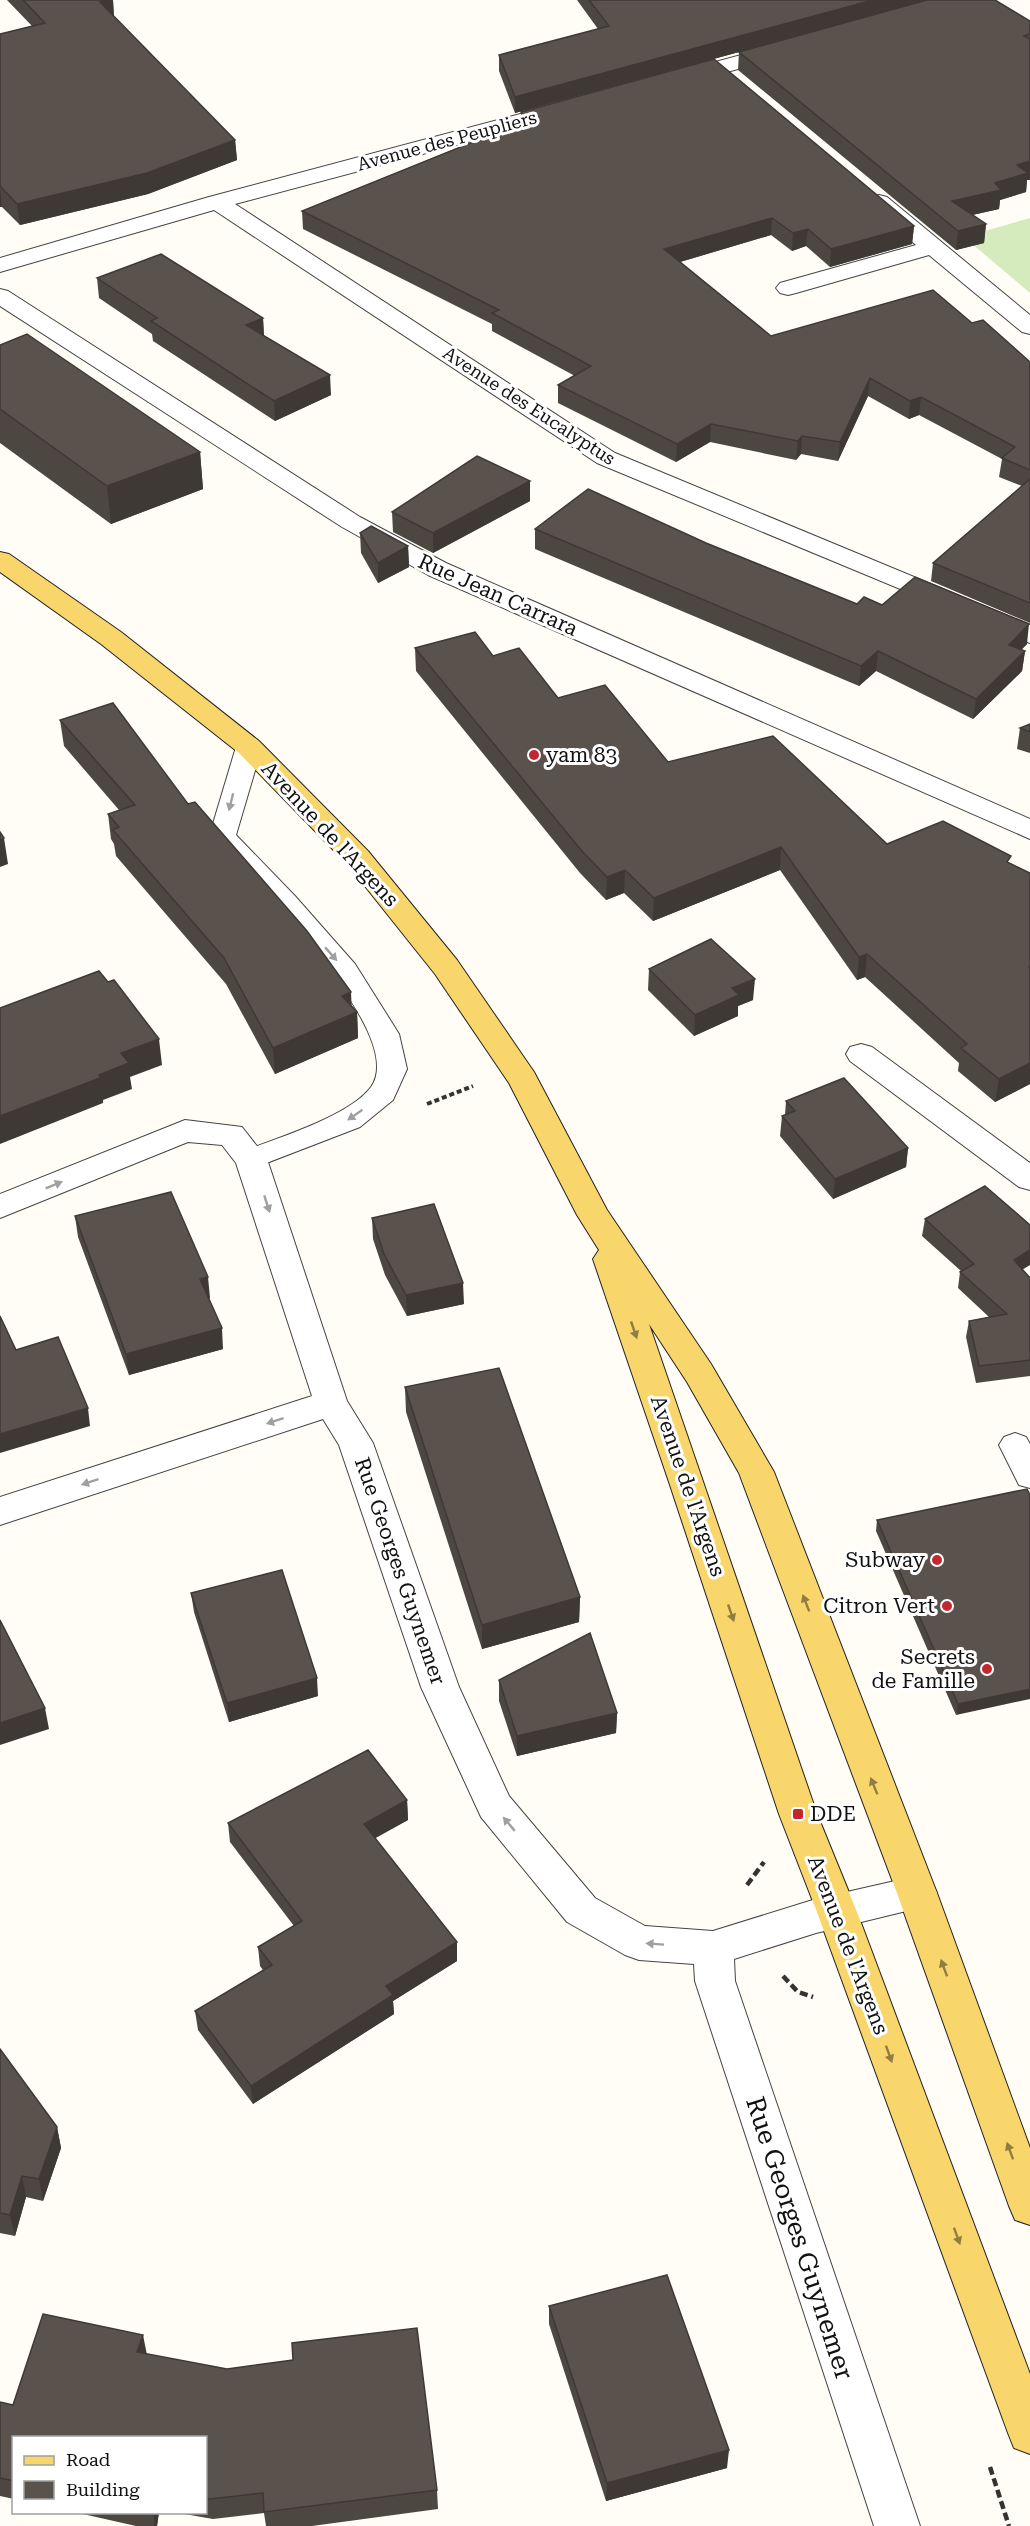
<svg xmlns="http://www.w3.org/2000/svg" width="1030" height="2526" viewBox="0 0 1030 2526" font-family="'Roboto Serif',serif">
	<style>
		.green { fill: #d5ebbd }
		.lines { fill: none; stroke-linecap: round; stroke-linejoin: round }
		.service-casing { stroke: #444; stroke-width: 2 }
		.minor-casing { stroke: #444; stroke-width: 2 }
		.primary-casing { stroke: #222; stroke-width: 2 }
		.path-far1 { stroke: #333; stroke-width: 4; stroke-dasharray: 5 3; stroke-linecap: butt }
		.path { stroke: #333; stroke-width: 4.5; stroke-dasharray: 8 4; stroke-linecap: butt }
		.service { fill: #fff; fill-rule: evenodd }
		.minor { fill: #fff; fill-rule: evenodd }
		.primary { fill: #f9d66b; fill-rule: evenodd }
		.wall { fill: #4d4742 }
		.shaded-wall { fill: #3f3936 }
		.building { fill: #5a524d; stroke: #3f3936; stroke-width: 1.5 }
		.oneway { fill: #a0a0a0 }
		.oneway2 { fill: #917d42 }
		.poi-dot { fill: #c4262e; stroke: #fff; stroke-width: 2 }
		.labels { text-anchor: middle; stroke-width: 6; stroke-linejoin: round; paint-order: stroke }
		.far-street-label { font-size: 18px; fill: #111; stroke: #fff }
		.street-label { font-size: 21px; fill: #111; stroke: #fff }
		.poi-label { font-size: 21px; fill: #111; stroke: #fff; text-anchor: end }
		.near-street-label { font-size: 26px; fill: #111; stroke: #fff }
	</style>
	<rect width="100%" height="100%" fill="#fffdf5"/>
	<path class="green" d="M1030 218V293L964 237Z"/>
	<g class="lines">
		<g class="service-casing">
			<path id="service" d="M249 739 258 742 262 747 236 835 295 896 355 964 399 1034 407 1069 393 1100 360 1127 251 1169 241 1166 236 1159 241 1152C275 1139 350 1116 371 1087 402 1044 304 938 275 907 254 884 226 863 209 837L236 747 240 742Z
				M1015 1433 1026 1437 1030 1444V1488L1019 1485 999 1445 1004 1437Z"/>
		</g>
		<g class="minor-casing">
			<path id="minor" d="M782 44 790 45 793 50 790 55 679 85 671 84 668 79 671 74Z
				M565 102 573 104 576 109 573 114 235 204 615 453 1030 625V643L597 463 214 210 0 272V258L209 197Z
				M879 195 887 197 1030 315V334L1022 332 929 255 796 293 788 295 780 293 776 288 780 283 916 245 871 207 868 202 871 197Z
				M0 289 8 291 360 517 446 563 1030 819V839L428 575 342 527 0 306Z
				M861 1044 872 1047 1030 1163V1190L1019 1187 850 1061 846 1054 850 1047Z
				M185 1120 242 1127 267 1159 347 1401 373 1443 459 1687 509 1796 595 1898 645 1926 713 1931 816 1899 917 1876 931 1881 937 1893 931 1905 816 1933 734 1959 735 1981 920 2526H874L695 1981 694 1964 639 1960 625 1955 567 1922 481 1817 421 1687 339 1445 323 1419 0 1525V1497L312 1396 236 1163 222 1145 188 1142 0 1218V1194Z"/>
		</g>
		<g class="primary-casing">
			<path id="primary" d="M0 552 9 554 121 632 259 741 368 851 457 960 534 1072 607 1210 711 1364 774 1472 937 1893 1030 2148V2225L1015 2220 1009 2206 897 1893 739 1473 687 1382 649 1324 817 1814 857 1912 1030 2374V2454L1014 2448 1008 2433 817 1912 779 1814 669 1482 593 1259 599 1250 577 1215 509 1083 435 974 348 865 239 753 101 644 0 572Z"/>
		</g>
		<path class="path-far1" d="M427 1104 473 1086"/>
		<path class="path" d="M747 1885 764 1862
			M783 1976 798 1992 813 1997
			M990 2467 1009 2526"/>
		<use href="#service" class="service"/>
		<use href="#minor" class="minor"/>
		<use href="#primary" class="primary"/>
	</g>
	<path class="wall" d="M7 0H113L114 17 235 140 237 160 148 194 20 225 2 207H0V34L32 26Z
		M577 0H995L1030 21V180H1027L1026 192 1000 200 999 209 972 215 986 224 984 243 956 250 738 70 739 52 515 113 499 71V55L598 29Z
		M521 112 914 226 912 244 830 267 806 246 792 251 771 235 680 262 771 336 972 323 1030 362V623L931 581 933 563 1022 486 999 477 1002 459 919 415 909 419 868 396 838 461 801 454 796 460 710 442 676 462 558 403V385L575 376 492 331V324L303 229 302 211 521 122Z
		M97 278 263 318 264 336 331 395 275 421 153 341 152 334 99 298Z
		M0 345 200 452 203 489 111 524 0 443Z
		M530 481V501L433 553 393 532 392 512Z
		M535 529 706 543 857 604 882 605 1027 644 1021 650 1025 651 1022 671 973 719 876 671 859 686 535 549Z
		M360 533 408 546 409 567 378 583 361 553Z
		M415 648 493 656 558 698 668 762 887 844 1010 863 1030 873V1084L995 1102 958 1071 959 1063 865 977 857 980 780 870 653 921 624 893 606 900 580 873 416 671Z
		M60 720 188 804 357 1012 358 1038 275 1074 226 984 116 856 114 844 111 839 108 814 119 810 64 746Z
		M1030 724V753L1017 749 1020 728Z
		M649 969 753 1000 738 1006V1016L694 1036 648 990Z
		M786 1101 908 1148 906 1167 833 1199 780 1136 782 1116 785 1115Z
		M75 1216 210 1298 209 1299 223 1349 129 1375 78 1237Z
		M372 1218 464 1304 407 1316 385 1275 373 1239Z
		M925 1219 1023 1270 1030 1278V1376L976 1383 966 1337 969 1321 989 1317 958 1288 960 1272 961 1271 922 1236Z
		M405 1387 580 1597 579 1622 482 1649 406 1412Z
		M1027 1489 956 1715 876 1531 877 1520Z
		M191 1593 318 1696 229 1722 194 1612Z
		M499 1680 617 1713 616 1733 517 1756 499 1701Z
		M407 1800 408 1820 374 1838 457 1942V1961L393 2001 394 2014 253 2104 198 2030 195 2011 263 1970 260 1966 258 1947 294 1926 230 1842 228 1823Z
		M0 2049 57 2127 61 2148 43 2201 26 2197 15 2236 0 2233Z
		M549 2306 727 2468 606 2501 549 2324Z
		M146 2354 437 2490 438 2509 312 2526H266L264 2513 213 2519 173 2512H206V2438H14V2499L0 2496V2402L13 2405Z
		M74 2512H159L157 2526H136Z"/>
	<path class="shaded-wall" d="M109 0H113L114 19 100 2Z
		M873 0H931L515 113V97Z
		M235 140 237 160 148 194 20 225 17 204Z
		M1030 161V180H1027L1026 192 1000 200 999 209 950 220 952 201 995 183 1017 165Z
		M0 188 2 207H0Z
		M772 218 771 235 663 267 664 249Z
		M986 224 984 243 956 250 958 231Z
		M914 226 912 244 830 267 831 249Z
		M808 229 806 246 792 251 793 233Z
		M263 318 264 338 246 325Z
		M330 375 331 395 275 421 274 401Z
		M870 378 868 396 838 461 840 442Z
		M921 397 919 415 909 419 910 401Z
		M711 424 710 442 676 462 677 444Z
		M802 436 801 454 796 460 798 441Z
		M200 452 203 489 111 524 107 486Z
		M530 481V501L433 553V533Z
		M408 546 409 567 378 583V563Z
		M1029 624 1027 644 1006 665 1009 645Z
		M878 651 876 671 859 686 861 666Z
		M1025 651 1022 671 973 719 976 699Z
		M4 838 8 864 0 867V840Z
		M781 847 780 870 653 921 654 898Z
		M625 870 624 893 606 900 607 877Z
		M867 954 865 977 857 980 859 957Z
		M755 979 753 1000 738 1006V1016L694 1036 695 1015 732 988Z
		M351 992 352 1014 357 1012 358 1038 275 1074 273 1048 342 996Z
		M159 1039 162 1065 130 1077 132 1089 103 1100V1103L0 1144V1116L99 1075 121 1053Z
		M1030 1063V1084L995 1102 999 1079Z
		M908 1148 906 1167 833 1199 835 1179Z
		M1030 1250V1265L1012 1276 1014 1260Z
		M208 1277 210 1298 202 1300 200 1279Z
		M463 1283 464 1304 407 1316 406 1295Z
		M222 1328 223 1349 129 1375 126 1354Z
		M88 1408 90 1426 0 1453V1434Z
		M580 1597 579 1622 482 1649V1625Z
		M317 1678 318 1696 229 1722 227 1703Z
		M1030 1689V1699L956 1715 958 1704Z
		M45 1708 49 1729 0 1745V1723Z
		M617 1713 616 1733 517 1756V1736Z
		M407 1800 408 1820 365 1844 364 1824Z
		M457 1942V1961L393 2001 394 2014 253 2104 251 2086 386 1986Z
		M57 2127 61 2148 43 2201 39 2179Z
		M22 2176 26 2197 15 2236 10 2215Z
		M143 2335 147 2355 137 2352Z
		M729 2450 727 2468 606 2501 607 2483Z
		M153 2512H159L157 2526H155Z"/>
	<path class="building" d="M23 0H109L100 2 235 140 147 173 17 204 0 186V34L45 23Z
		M589 0H873L515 97 499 55 609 26Z
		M927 0H995L1030 21V34L1024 36 1030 39V161L1017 165 1028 173 995 183 1001 190 952 201 986 224 958 231 739 52Z
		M714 59 914 226 831 249 808 229 793 233 772 218 664 249 771 336 933 290 972 323 983 320 1030 362V470L1002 458 1015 447 921 397 910 401 870 378 840 442 802 436 798 441 711 424 677 444 558 385 591 366 492 313 499 310 302 211 525 121 521 112Z
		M161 254 263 318 246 325 330 375 274 401 151 321 157 318 97 278Z
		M27 334 200 452 107 486 0 409V345Z
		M477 456 530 481 433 533 392 512Z
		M1030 479V603L933 563Z
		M588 489 706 543 857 604 864 597 882 605 915 577 1029 624 1009 645 1025 651 976 699 878 651 861 666 535 529Z
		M371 526 408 546 378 563 360 533Z
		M475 632 493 656 519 648 558 698 605 685 668 762 773 736 887 844 943 821 1011 856 1007 862 1030 873V965L1029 967H1030V1063L999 1079 961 1048 967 1044 867 954 859 957 781 847 654 898 625 870 607 877 581 850 415 648Z
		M113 703 188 804 195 802 307 931 351 992 342 996 357 1012 273 1048 224 958 113 830 119 827 108 814 135 805 60 720Z
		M1030 724V732L1020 728Z
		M0 832 4 838 0 840Z
		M711 939 755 979 732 988 739 995 695 1015 649 969Z
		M99 971 108 982 114 980 159 1039 121 1053 129 1063 99 1075 100 1078 0 1116V1008Z
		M844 1078 908 1148 835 1179 782 1116 795 1111 786 1101Z
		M985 1186 1030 1225V1250L1014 1260 1030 1278V1360L979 1366 969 1321 1007 1314 960 1272 974 1264 925 1219Z
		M171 1192 208 1277 200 1279 222 1328 126 1354 75 1216Z
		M434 1204 463 1283 406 1295 384 1254 372 1218Z
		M0 1316 16 1350 58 1337 88 1408 0 1434Z
		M499 1368 580 1597 482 1625 405 1387Z
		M1027 1489 1030 1495V1689L958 1704 877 1520Z
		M282 1570 317 1678 227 1703 191 1593Z
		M0 1620 45 1708 0 1723Z
		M590 1633 617 1713 517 1736 499 1680Z
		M368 1750 407 1800 364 1824 457 1942 386 1986 393 1995 251 2086 195 2011 272 1965 258 1947 302 1921 228 1823Z
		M0 2049 57 2127 39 2179 22 2176 10 2215 0 2213Z
		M667 2275 729 2450 607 2483 549 2306Z
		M43 2314 143 2335 137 2352 227 2369 293 2360 292 2343 417 2328 437 2490 264 2512 263 2493 210 2499 206 2498V2438H14V2481L0 2478V2402L13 2405Z"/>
	<defs><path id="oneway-solid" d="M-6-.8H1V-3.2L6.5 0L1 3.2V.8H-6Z" transform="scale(1.5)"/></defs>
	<g class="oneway">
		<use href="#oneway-solid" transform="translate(231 802) rotate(104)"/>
		<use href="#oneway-solid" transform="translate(331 954) rotate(49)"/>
		<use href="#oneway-solid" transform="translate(355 1115) rotate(145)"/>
		<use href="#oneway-solid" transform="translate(54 1185) rotate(-22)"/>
		<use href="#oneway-solid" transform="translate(267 1204) rotate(72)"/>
		<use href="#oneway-solid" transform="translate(275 1421) rotate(162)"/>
		<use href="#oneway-solid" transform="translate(90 1482) rotate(162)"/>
		<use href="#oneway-solid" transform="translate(509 1824) rotate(-130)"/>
		<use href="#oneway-solid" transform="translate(655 1944) rotate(-176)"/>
	</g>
	<g class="oneway2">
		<use href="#oneway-solid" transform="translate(634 1330) rotate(71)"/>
		<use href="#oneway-solid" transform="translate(806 1603) rotate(-111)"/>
		<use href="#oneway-solid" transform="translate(731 1613) rotate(71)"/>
		<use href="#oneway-solid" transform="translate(874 1786) rotate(-112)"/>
		<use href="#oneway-solid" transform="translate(944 1968) rotate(-110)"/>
		<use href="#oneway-solid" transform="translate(889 2054) rotate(70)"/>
		<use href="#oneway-solid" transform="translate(1010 2151) rotate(-110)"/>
		<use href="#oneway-solid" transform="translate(957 2236) rotate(70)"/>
	</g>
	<g class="poi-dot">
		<circle cx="534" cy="755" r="6"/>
		<circle cx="937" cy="1560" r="6"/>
		<circle cx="947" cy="1606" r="6"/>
		<circle cx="987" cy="1669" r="6"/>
		<rect x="792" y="1808" width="12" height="12" rx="3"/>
	</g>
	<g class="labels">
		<g class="far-street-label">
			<text transform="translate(447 141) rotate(-15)" y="6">Avenue des Peupliers</text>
			<text transform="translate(529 406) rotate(33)" y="6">Avenue des Eucalyptus</text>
		</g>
		<g class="street-label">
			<text transform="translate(498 595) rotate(24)" y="7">Rue Jean Carrara</text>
			<text transform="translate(330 834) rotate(47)" y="7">Avenue de l'Argens</text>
			<text transform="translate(688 1486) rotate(71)" y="7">Avenue de l'Argens</text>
			<text transform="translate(400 1571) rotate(71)" y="7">Rue Georges Guynemer</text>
			<text transform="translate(848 1945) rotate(69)" y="7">Avenue de l'Argens</text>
		</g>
		<g class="poi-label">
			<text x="546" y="762" text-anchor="start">yam 83</text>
			<text x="925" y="1567">Subway</text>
			<text x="935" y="1613">Citron Vert</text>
			<text x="975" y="1664">Secrets<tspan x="975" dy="24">de Famille</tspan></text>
			<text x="810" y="1821" text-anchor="start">DDE</text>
		</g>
		<g class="near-street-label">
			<text transform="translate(800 2238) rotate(72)" y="9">Rue Georges Guynemer</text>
		</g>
	</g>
	<rect x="12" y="2436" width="195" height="78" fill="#ffffff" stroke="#a0a0a0" stroke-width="1.5"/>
	<rect x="24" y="2456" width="30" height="9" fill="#f9d66b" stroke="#a0a0a0" stroke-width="1.5"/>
	<text x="66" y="2466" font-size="18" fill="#111111">Road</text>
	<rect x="24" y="2481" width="30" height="18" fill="#5a524d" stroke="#a0a0a0" stroke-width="1.5"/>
	<text x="66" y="2496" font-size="18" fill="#111111">Building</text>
</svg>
